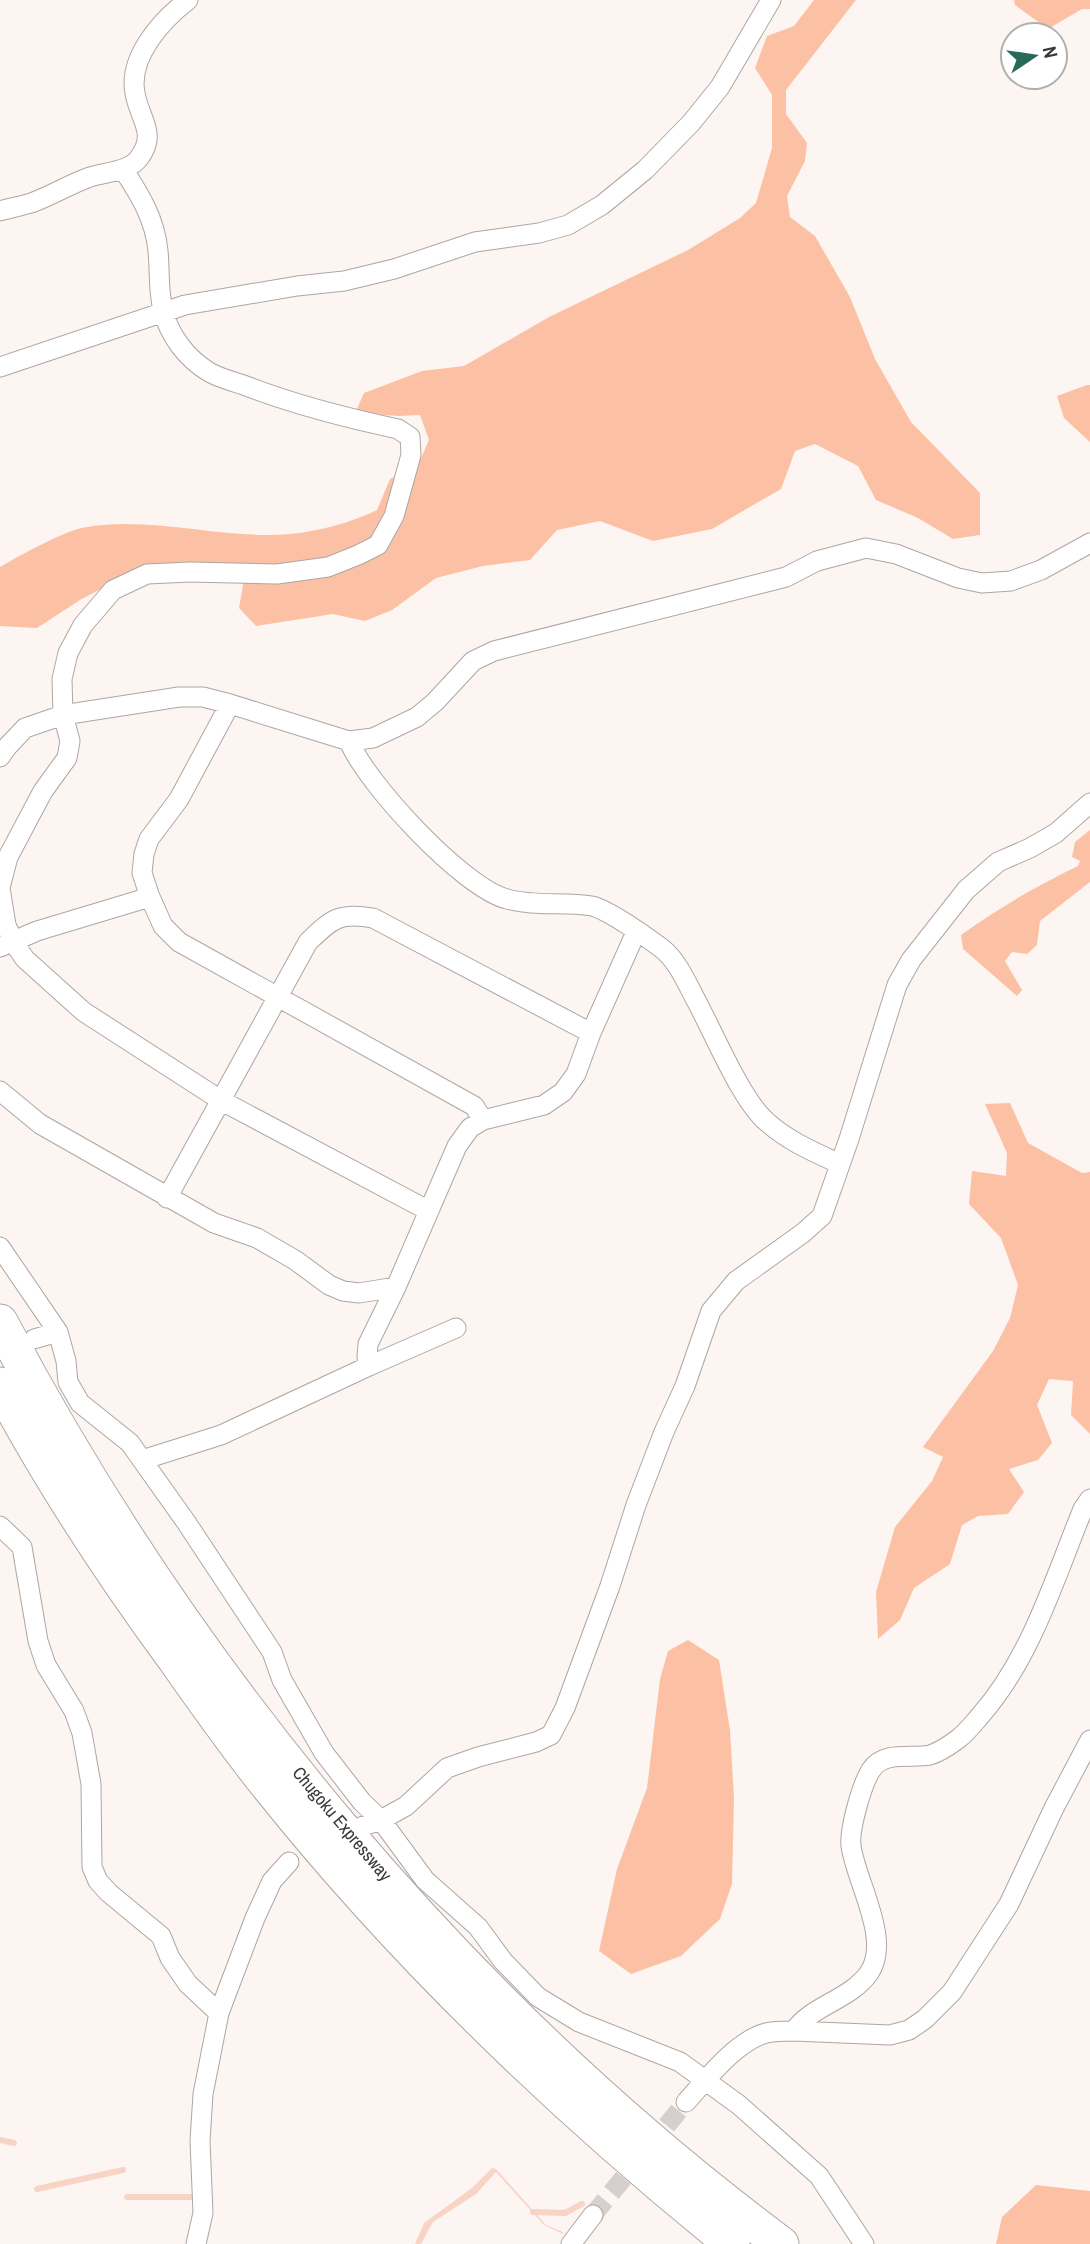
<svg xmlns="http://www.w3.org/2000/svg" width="1090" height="2244" viewBox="0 0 1090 2244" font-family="'Archivo Narrow',sans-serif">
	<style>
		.green { fill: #fcc1a5 }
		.water { fill: #f8d4c4 }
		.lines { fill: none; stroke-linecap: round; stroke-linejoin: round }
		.stream { stroke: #f8d4c4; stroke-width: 6 }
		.street-tunnel { stroke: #d6cfcd; stroke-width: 19; stroke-dasharray: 19 10; stroke-linecap: butt }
		.street-casing { stroke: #ada6a3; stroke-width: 21 }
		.highway-casing { stroke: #ada6a3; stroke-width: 37 }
		.street { stroke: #fff; stroke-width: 19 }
		.highway { stroke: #fff; stroke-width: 35 }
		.labels { text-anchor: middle; stroke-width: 5; stroke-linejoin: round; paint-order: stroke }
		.street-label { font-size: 18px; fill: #3b3937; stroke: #fff }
	</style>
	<rect width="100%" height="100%" fill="#fdf5f2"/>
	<path class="green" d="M814 0H856L786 90V114L807 143 805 161 787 196 790 217 815 236 850 297 875 359 911 422 980 493V535L953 539 918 518 876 500 858 466 815 444 795 451 781 489 712 529 653 541 600 521 557 530 530 560 483 566 436 578 392 610 365 621 333 614 256 626 239 608 243 585 229 567 125 576 80 600 37 628 0 626V567C21 555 65 530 87 527 155 516 222 540 290 534 320 531 350 523 377 510L390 479 418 465 429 440 420 415 399 416 355 413 364 393 422 371 464 366 549 317 688 250 740 218 756 203 772 148V95L755 68 767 36 794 26Z
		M1014 0H1090V9H1082L1048 29 1015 5Z
		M1087 385H1090V442L1064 418 1057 396Z
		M1090 830V882L1040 921 1037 945 1027 954 1012 952 1005 961 1022 990 1017 996 963 949 961 935C998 908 1037 886 1078 866L1080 861 1072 857 1075 842Z
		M1010 1103 1028 1143 1082 1173 1090 1172V1434L1071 1415 1073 1381 1049 1379 1037 1405 1052 1443 1038 1460 1009 1469 1024 1492 1008 1514 978 1516 962 1525 950 1564 914 1588 900 1620 878 1639 876 1592 895 1527 932 1481 943 1457 923 1447 993 1351 1010 1318 1018 1285 1001 1238 969 1204 972 1171 1006 1176 1007 1153 985 1104Z
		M688 1640 719 1660 730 1730 734 1798 732 1884 720 1919 681 1956 631 1974 599 1951 617 1869 647 1788 660 1679 668 1651Z
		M1036 2185 1090 2191V2244H996L1002 2217Z"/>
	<path class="water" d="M492 2168 496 2169 546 2225 563 2232V2234L544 2225 496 2172 476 2194 433 2222 421 2244H415L424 2223 472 2188Z"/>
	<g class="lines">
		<path class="stream" d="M0 2140 14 2143
			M37 2189 123 2170
			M127 2197H198
			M533 2212 565 2213 582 2204"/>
		<path class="street-tunnel" d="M593 2215 686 2102"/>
		<g class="street-casing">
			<path id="street" d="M123 169C140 195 155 219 158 251 160 271 158 290 163 310 169 335 186 358 209 372 221 379 236 382 249 387 298 406 347 418 398 429L410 437 411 455 394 516 378 545 358 555 328 567 277 574 190 572 147 574 113 590 83 625 68 653 62 679 63 715 70 741 67 758 43 791 8 857 0 888 6 925 14 943 25 959 84 1012 222 1101 429 1211
				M0 211C10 208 21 206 31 203 51 196 70 184 90 177 105 172 129 172 139 158 158 133 139 119 135 93 128 57 162 20 188 0
				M0 367 185 305 297 286 344 281 394 269 475 242 539 233 568 225 602 205 645 170 691 123 720 87 771 0
				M230 704 179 799 149 839 144 854 142 873 150 897 163 926 179 942 474 1106 483 1120
				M349 741C366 783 463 888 507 899 535 907 564 901 592 906 608 910 645 936 660 947 678 960 687 984 698 1004 714 1034 742 1101 767 1122 788 1141 814 1152 840 1164
				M0 757 7 747 25 728 63 715 179 697H203L230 704 349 741 373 738 417 717 435 702 473 661 494 651 786 577 817 561 866 548 896 554 958 578 982 583 1011 581 1041 570 1090 543
				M0 947 37 931 150 897
				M0 1091 40 1124 214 1223 257 1238 295 1260 329 1285 343 1291 359 1293 396 1287
				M167 1198 308 942C332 919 339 912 373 918L591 1033
				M0 1247 58 1332 66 1361 68 1382 80 1403 130 1443 142 1460 186 1522 272 1652 282 1680 324 1753 362 1802 381 1820 425 1880 478 1927 503 1961 538 1997 579 2022 680 2062 739 2105 819 2176 864 2244
				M34 1339 58 1332
				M369 1366 367 1357 368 1344 396 1287 457 1146 470 1128 483 1120 544 1105 563 1092 576 1074 591 1033 636 932
				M142 1460 221 1435 369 1366 456 1328
				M0 1526 22 1547 38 1641 46 1665 74 1711 82 1733 91 1784 92 1867 98 1881 109 1893 161 1936 170 1958 188 1984 219 2013
				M363 1826 381 1820 406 1806 447 1768 478 1757 536 1742 551 1735 565 1708 610 1586 636 1505 664 1432 685 1386 711 1311 736 1281 803 1233 822 1216 849 1139 897 985 911 960 966 890 998 862 1030 848 1056 833 1090 803
				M794 2031 890 2035 909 2030 925 2019 952 1992 1009 1904 1054 1808 1090 1740
				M686 2102C706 2080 736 2041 766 2033 774 2031 785 2031 794 2031 812 2005 850 2000 869 1973 892 1940 856 1882 851 1846 849 1829 862 1784 871 1770 884 1750 911 1759 930 1755 940 1752 950 1745 958 1739 966 1733 973 1724 980 1716 1031 1658 1054 1580 1083 1509L1090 1499
				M196 2244 203 2213 200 2141 203 2094 219 2013 255 1918 272 1881 289 1862
				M571 2244 593 2215"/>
		</g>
		<g class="highway-casing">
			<path id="highway" d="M0 1322C186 1675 460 2005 781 2244
				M0 1385C51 1480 111 1572 175 1659 203 1699 232 1740 263 1779 400 1952 561 2106 732 2244"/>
		</g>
		<use href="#street" class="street"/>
		<use href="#highway" class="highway"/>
	</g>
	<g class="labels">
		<g class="street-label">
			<text transform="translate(342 1824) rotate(50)" y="6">Chugoku Expressway</text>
		</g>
	</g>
	<g transform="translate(1034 56) rotate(77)"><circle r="33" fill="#ffffff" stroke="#b1b0af" stroke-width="2"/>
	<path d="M0-5L12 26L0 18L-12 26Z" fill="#286a59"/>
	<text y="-10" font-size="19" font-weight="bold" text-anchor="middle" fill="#3b3937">N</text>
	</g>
</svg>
